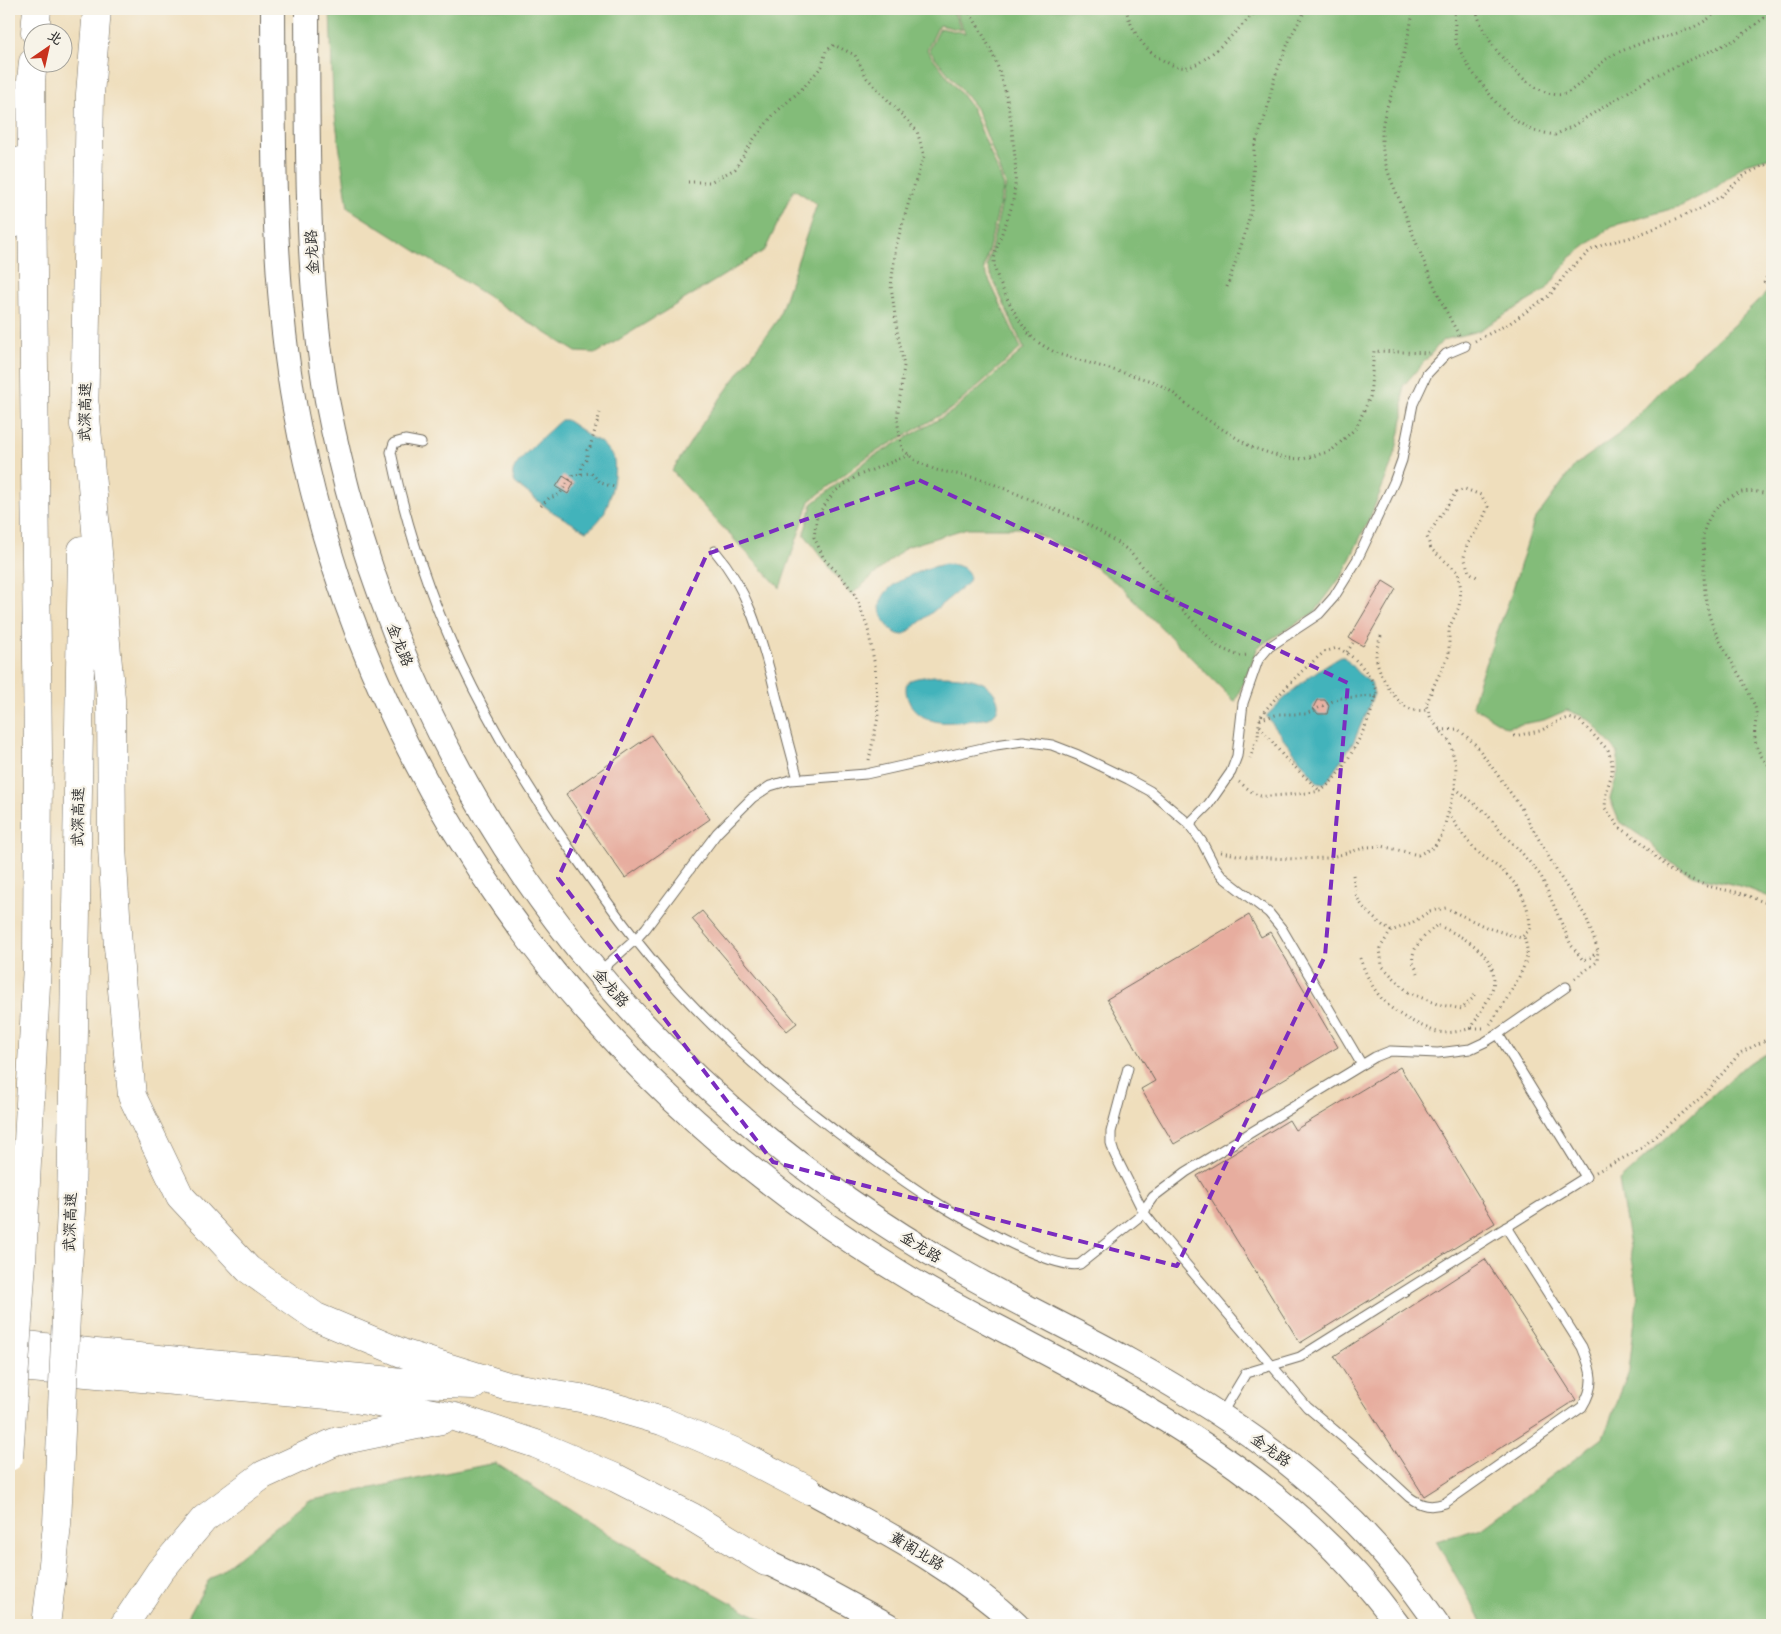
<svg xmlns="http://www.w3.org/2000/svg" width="1781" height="1634" viewBox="0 0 1781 1634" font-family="'Gochi Hand','LXGW WenKai TC',sans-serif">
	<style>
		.forest { fill: #83bc79; stroke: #577452 }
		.water { fill: #43b3bb; stroke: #376f73 }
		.building { fill: #e7ad9f }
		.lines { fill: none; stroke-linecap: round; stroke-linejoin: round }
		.lane-casing { stroke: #706a5e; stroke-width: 11 }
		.secondary-casing { stroke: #706a5e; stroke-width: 26 }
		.highway-casing { stroke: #706a5e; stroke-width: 29 }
		.path { stroke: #706a5e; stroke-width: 3; stroke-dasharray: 1 4; stroke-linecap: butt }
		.lane { stroke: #fff; stroke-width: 9 }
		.secondary { stroke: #fff; stroke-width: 24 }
		.highway { stroke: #fff; stroke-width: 28 }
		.highway-bridge-casing { stroke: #706a5e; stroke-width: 29; stroke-linecap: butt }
		.highway-bridge { stroke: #fff; stroke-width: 28 }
		.marked { fill: none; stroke: #7b2cbf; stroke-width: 4; stroke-dasharray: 10 6; stroke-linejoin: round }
		.labels { text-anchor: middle; stroke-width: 4.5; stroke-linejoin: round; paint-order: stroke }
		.street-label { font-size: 15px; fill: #2b2b2b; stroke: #f7f3e8 }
	</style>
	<rect width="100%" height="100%" fill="#f7f3e8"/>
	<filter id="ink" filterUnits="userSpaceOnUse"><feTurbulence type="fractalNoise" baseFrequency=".02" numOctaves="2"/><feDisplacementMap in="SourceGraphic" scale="10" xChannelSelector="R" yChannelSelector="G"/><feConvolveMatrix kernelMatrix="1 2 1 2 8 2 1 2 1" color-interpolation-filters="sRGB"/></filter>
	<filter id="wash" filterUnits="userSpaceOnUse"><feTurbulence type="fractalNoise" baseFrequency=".0096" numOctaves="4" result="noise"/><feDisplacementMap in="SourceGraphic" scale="20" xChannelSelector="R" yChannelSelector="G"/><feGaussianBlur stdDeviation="1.12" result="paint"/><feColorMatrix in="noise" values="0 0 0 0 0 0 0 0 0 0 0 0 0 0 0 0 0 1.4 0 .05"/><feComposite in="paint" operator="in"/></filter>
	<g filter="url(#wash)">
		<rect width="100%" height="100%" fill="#efdebc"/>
		<path class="forest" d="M330 9H952L962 30 939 25 927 50 972 108 1004 186 984 269 1021 348 953 408 867 457 810 501 780 588 713 517 672 471 704 421 778 319 817 204 794 189 765 250 597 353 576 352 348 208 333 101Z
			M954 9H1772V157L1745 164 1714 189 1681 206 1612 226 1570 258 1545 291 1478 331 1443 340 1403 386V419L1394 458 1370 517 1343 574 1315 612 1258 647 1235 702 1119 585 1080 556 1025 528H967L906 547 851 595 804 534 812 504 869 459 953 411 1024 349 987 266 1006 185 976 108 929 50 940 28 965 33Z
			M1772 287V898L1744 887 1692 875 1663 857 1648 841 1619 821 1610 799 1618 772V753L1589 719 1567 710 1544 720 1506 727 1472 706 1478 683 1511 595 1534 521 1575 465 1622 432 1672 379 1738 321Z
			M1772 1051V1625H1484L1436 1541 1482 1528 1603 1438 1629 1371 1638 1293 1619 1181 1747 1064Z
			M495 1463 621 1542 772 1625H184L208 1581 308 1501Z"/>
		<path class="water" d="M561 420H566L587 434C591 439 595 439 600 442 604 445 610 453 613 457 618 469 610 500 605 511 601 519 594 527 586 531L551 511 515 483C514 480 512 476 513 472 515 461 551 429 561 420Z
			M945 564C956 565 967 565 970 578L968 583 904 635C895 635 890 629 885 622 863 588 921 569 945 564Z
			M1340 657H1344L1358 673 1371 683 1374 694 1354 741 1328 780 1323 784 1318 783 1267 717V715C1290 693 1311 672 1340 657Z
			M934 676C949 676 969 676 983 683 996 690 1007 710 988 718 981 720 972 720 965 721 954 722 942 724 931 720 918 716 906 704 906 689 906 687 906 684 908 682 913 677 927 677 934 676Z"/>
		<g id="blocks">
			<path class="building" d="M563 476 574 483 568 494 556 487Z
				M1383 581 1396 589 1363 646 1349 638Z
				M1317 700H1325L1329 706 1327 714H1318L1313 708Z
				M651 735 710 819 625 878 566 794Z
				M702 911 797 1023 787 1031 692 919Z
				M1249 915 1261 937 1270 932 1338 1047 1174 1144 1141 1089 1155 1081 1107 999Z
				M1400 1067 1495 1223 1300 1343 1197 1176 1289 1120 1295 1130Z
				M1485 1259 1576 1400 1424 1496 1334 1356Z"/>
		</g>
	</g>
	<g filter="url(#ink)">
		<use href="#blocks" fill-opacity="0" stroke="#706a5e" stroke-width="1"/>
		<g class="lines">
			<g class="lane-casing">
				<path id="lane" d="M421 443 405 440 394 443 391 452C422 606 486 728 574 855 607 902 641 950 680 992 753 1071 840 1138 929 1198 954 1214 1054 1272 1080 1264L1144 1213 1148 1204 1153 1197 1186 1172 1375 1057 1390 1051 1438 1053 1470 1049 1485 1042 1498 1034 1566 987
					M715 551C748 590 759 631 772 679 780 712 789 746 798 779
					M1189 824 1208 805 1231 772 1237 756 1243 703 1258 660 1269 647 1319 614 1334 597 1357 560 1394 482 1402 460 1413 404 1427 374 1446 354 1465 346
					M600 971 636 939 646 928 717 833 752 798 770 786 790 780 866 774 996 745 1023 741 1052 745 1078 755 1128 779 1150 791 1189 824 1202 842 1215 867 1223 877 1269 913 1282 929 1362 1065
					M1128 1068 1111 1132V1143L1114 1153 1144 1213 1162 1236 1307 1407 1358 1450 1409 1497C1421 1506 1431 1508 1445 1503L1582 1407C1596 1385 1592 1371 1582 1347L1506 1227
					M1222 1413 1246 1373 1300 1357 1586 1177 1498 1034"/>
			</g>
			<g class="secondary-casing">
				<path id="secondary" d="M273 9C274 142 271 277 295 409 362 777 585 1081 902 1274 947 1302 995 1325 1041 1350 1179 1423 1305 1497 1398 1625
					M307 9C308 139 305 271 327 400 342 479 365 558 395 633 506 912 701 1121 959 1270 1014 1302 1072 1329 1128 1360 1253 1428 1358 1505 1438 1625
					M808 1490C883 1531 954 1567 1017 1625
					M766 1562 818 1587 888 1625"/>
			</g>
			<g class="highway-casing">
				<path id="highway" d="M35 32 37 9
					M9 226 19 161
					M85 406 111 699 112 847 118 947 132 1096 180 1196 248 1269 316 1317 402 1353 508 1386 586 1399 662 1421 735 1452 808 1490
					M84 425 90 94 97 9
					M22 1261 37 965 38 754 31 81 33 62
					M68 1269 71 1209 82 550
					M9 1343 96 1353 413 1383 474 1385
					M9 1366 339 1396 455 1417 536 1444 616 1478 692 1517 766 1562
					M46 1625 51 1584
					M124 1625 160 1571 204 1519 263 1475 335 1442 441 1420"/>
			</g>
			<path class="path" d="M967 9C997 53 1008 88 1013 140 1016 161 1017 184 1012 205 1008 221 994 248 994 263 995 279 1019 323 1030 335 1037 343 1049 349 1058 354L1155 382 1172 392 1198 414 1251 447 1284 458 1303 459 1331 451 1356 428 1370 397 1374 351 1429 353
				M1126 9C1130 26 1141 46 1156 56 1166 62 1176 69 1188 67 1206 65 1244 23 1258 9
				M1414 9C1409 32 1404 56 1397 79 1391 97 1382 115 1382 134 1381 161 1392 182 1402 206 1419 250 1436 295 1459 335
				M1454 9 1456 43 1470 69 1498 105 1516 121 1534 131 1555 135 1571 127 1654 76 1735 40 1772 12
				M1477 9C1478 37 1532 102 1564 94 1575 91 1595 68 1605 60 1612 55 1621 51 1629 48 1658 35 1696 35 1719 9
				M688 182H710L735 169 753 140 774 114 803 88 822 66 826 51 834 45 855 55 867 78 917 131 924 156 910 198 896 246 891 286 897 330 904 366 897 419 902 449 916 461 936 470 981 479 1078 519 1101 532 1128 550 1157 583 1218 647 1239 656 1248 655
				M1764 283 1772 265
				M1227 287 1244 237 1252 207 1254 148 1266 114 1274 79 1291 36 1306 9
				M1475 341 1510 323 1550 295 1569 270 1591 250 1607 243 1629 238 1648 231 1702 208 1721 196 1746 174 1772 162
				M581 474 582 465 587 459V450L590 447 600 413
				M1772 495C1763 493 1752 490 1742 492 1725 496 1708 514 1704 531 1702 540 1704 552 1704 562 1704 580 1704 600 1710 618 1720 648 1741 673 1753 702 1760 716 1753 725 1755 739 1756 749 1764 763 1772 767
				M541 506 549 498 559 495 573 475 591 473 601 483 614 487
				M1381 636C1379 642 1376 649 1376 655 1377 671 1392 698 1405 706 1412 711 1420 711 1428 710
				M1347 652 1353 643
				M1260 719 1279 714H1306L1339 698 1377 696
				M1260 726 1284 757 1320 791
				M1440 730 1458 729 1476 745 1520 806 1559 875 1586 917 1598 950 1597 962 1574 979
				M1514 736 1540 731 1559 721 1569 718 1580 721 1608 750 1612 762V773L1606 793 1605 808 1619 827 1641 842 1669 870 1707 886 1740 893 1772 905
				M869 760 878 717 875 666 868 629 856 596 841 576 824 559 814 537 817 516 834 492 857 476 909 455
				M1239 782C1245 786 1254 795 1261 796 1266 797 1314 793 1319 791 1340 784 1376 711 1377 690 1368 672 1356 656 1337 648L1324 652 1301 672 1274 700 1262 714 1259 723 1258 737 1250 758
				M1455 788 1486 813 1502 833 1521 852 1541 876 1571 945 1583 960 1591 958 1597 951
				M1221 852 1248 857 1295 859 1328 858 1368 847 1382 846 1418 855 1434 847 1442 835 1455 788 1456 766 1450 742 1431 719 1426 705 1435 683 1449 655V628L1459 607 1461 590 1458 572 1431 549 1427 537 1456 492 1465 489 1481 495 1488 507 1481 523 1467 545 1464 557 1469 572 1477 577
				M1353 875C1354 880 1354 886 1355 891 1359 907 1378 923 1391 931L1410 924 1430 911 1446 908 1488 928 1521 938 1530 929C1530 907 1521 888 1505 873 1497 865 1486 860 1477 851 1466 840 1457 827 1449 814
				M1391 931 1380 948 1382 966 1408 992 1437 1004 1462 1009 1473 998 1475 992
				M1360 958C1372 992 1386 1010 1420 1025 1425 1027 1432 1031 1438 1032 1449 1034 1461 1031 1472 1028
				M1418 973C1417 970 1414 965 1413 962 1410 947 1428 933 1437 925 1462 936 1503 956 1492 990 1487 1004 1477 1015 1472 1028H1483
				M1490 1024C1499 1012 1526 970 1527 955 1528 949 1525 941 1524 936
				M1596 1172 1639 1150 1704 1095 1740 1053 1772 1037"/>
			<use href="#lane" class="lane"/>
			<use href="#secondary" class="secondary"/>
			<use href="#highway" class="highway"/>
			<g class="highway-bridge-casing">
				<path id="highway-bridge" d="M9 1457 22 1261
					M51 1584 57 1524 68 1269"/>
			</g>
			<use href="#highway-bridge" class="highway-bridge"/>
		</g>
	</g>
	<path class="marked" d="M919 480 1348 683 1325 956 1177 1266 773 1162 558 878 707 554Z"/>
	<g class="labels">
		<g class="street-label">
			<text transform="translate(312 252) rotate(-93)" y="5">金龙路</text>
			<text transform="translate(85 412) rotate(-89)" y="5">武深高速</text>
			<text transform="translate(400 645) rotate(68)" y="5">金龙路</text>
			<text transform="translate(78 817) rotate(-89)" y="5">武深高速</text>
			<text transform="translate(611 988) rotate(49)" y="5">金龙路</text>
			<text transform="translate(70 1222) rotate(-88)" y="5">武深高速</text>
			<text transform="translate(921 1247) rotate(32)" y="5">金龙路</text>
			<text transform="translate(1271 1450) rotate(36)" y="5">金龙路</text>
			<text transform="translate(917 1551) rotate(31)" y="5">黄阁北路</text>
		</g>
	</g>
	<rect width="1781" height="1634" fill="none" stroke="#f7f3e8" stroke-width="30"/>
	<g transform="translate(48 48) rotate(34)"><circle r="24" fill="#f7f3e8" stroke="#a5a39c"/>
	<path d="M0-4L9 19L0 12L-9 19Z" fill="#c8321e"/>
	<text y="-8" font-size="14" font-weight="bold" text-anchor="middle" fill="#2b2b2b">北</text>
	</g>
</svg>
